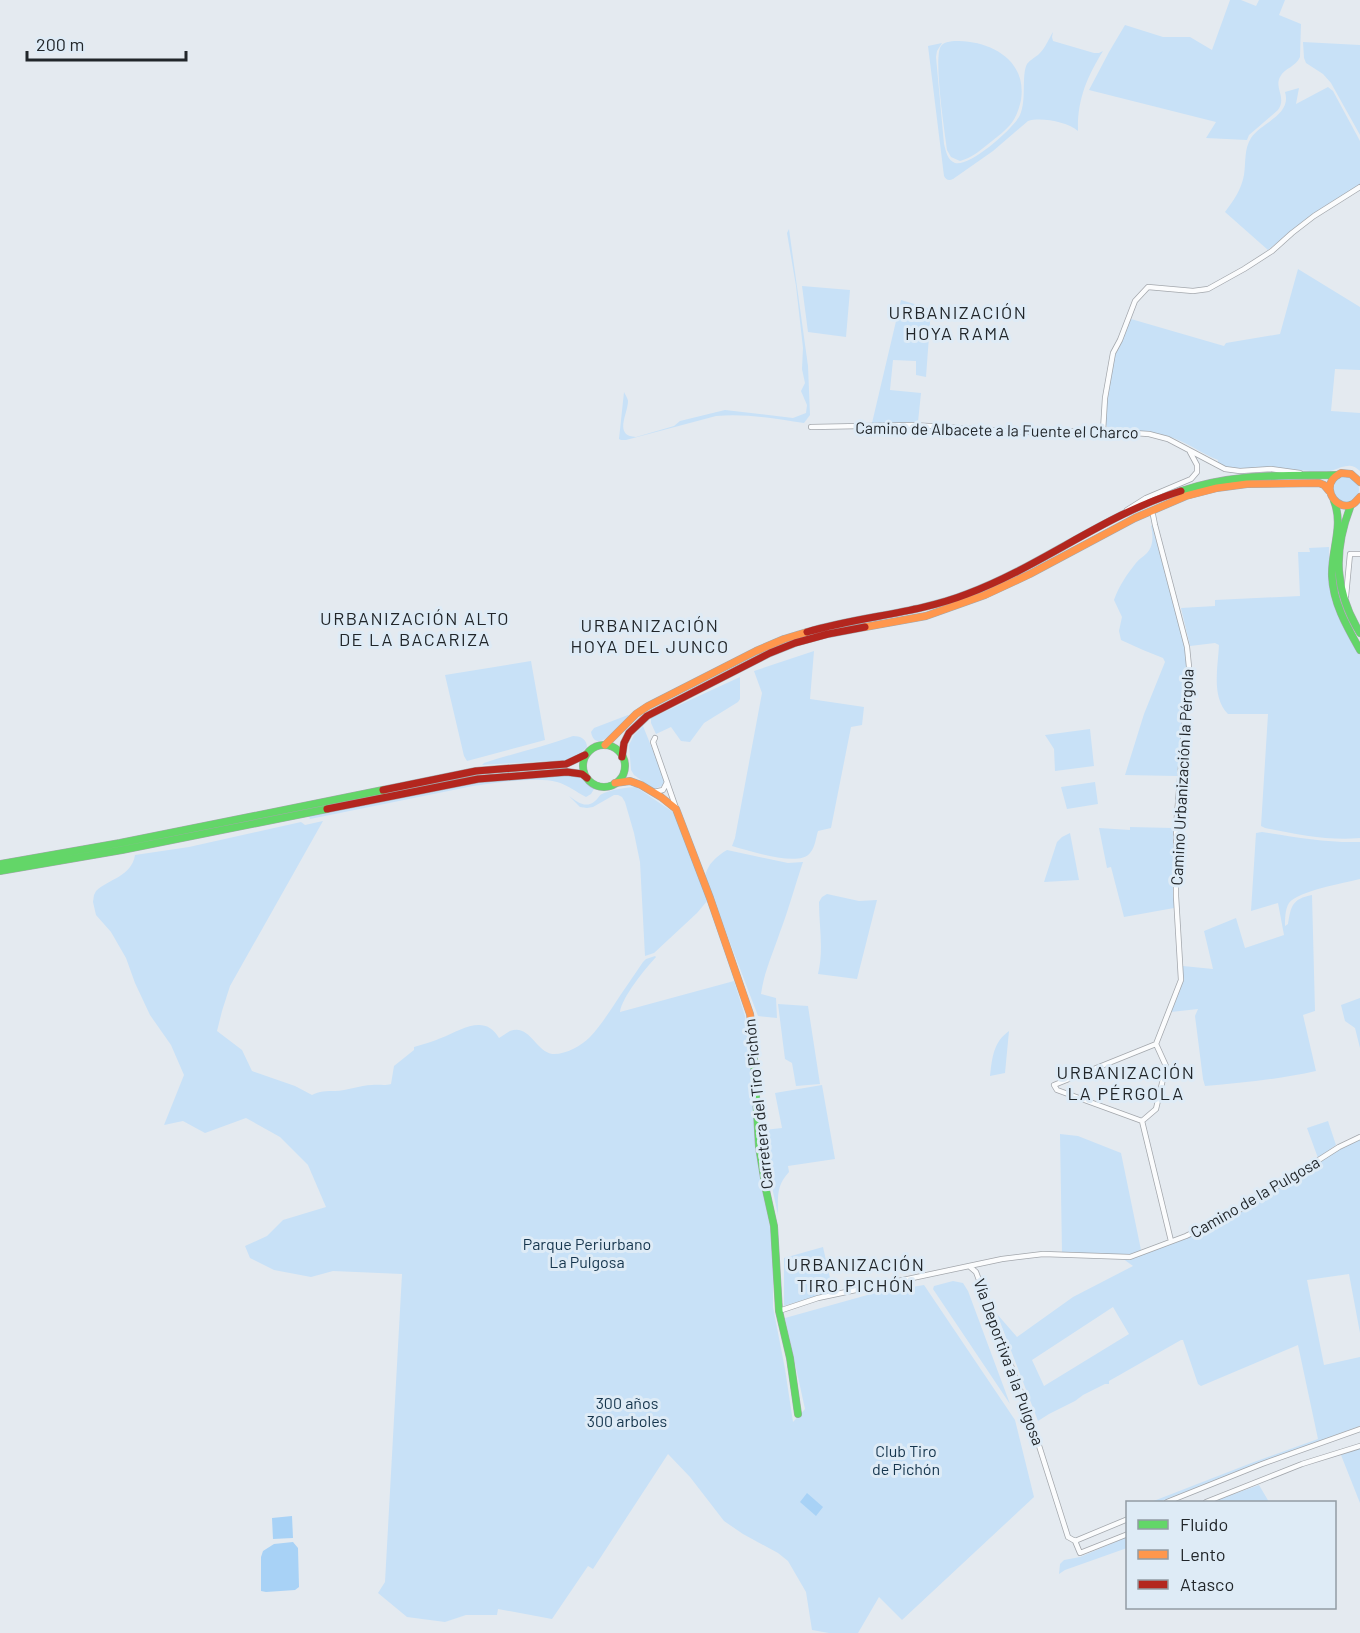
<svg xmlns="http://www.w3.org/2000/svg" width="1360" height="1633" viewBox="0 0 1360 1633" font-family="Barlow,sans-serif">
	<style>
		.green { fill: #c8e1f7; fill-rule: evenodd }
		.water { fill: #a8d2f6 }
		.lines { fill: none; stroke-linecap: round; stroke-linejoin: round }
		.street-casing { stroke: #a3a7ac; stroke-width: 6 }
		.fast-casing { stroke: #a3a7ac; stroke-width: 8 }
		.slow-casing { stroke: #a3a7ac; stroke-width: 8 }
		.jam-casing { stroke: #a3a7ac; stroke-width: 8 }
		.street { stroke: #fbfcfd; stroke-width: 4.5 }
		.fast { stroke: #63d668; stroke-width: 7 }
		.slow { stroke: #ff974d; stroke-width: 7 }
		.jam { stroke: #b3261e; stroke-width: 7 }
		.labels { text-anchor: middle; stroke-width: 6; stroke-linejoin: round; paint-order: stroke }
		.street-label { font-size: 16px; fill: #21262a; stroke: #deebf6 }
		.park-label { font-size: 16px; fill: #15354d; stroke: #deebf6 }
		.neighbourhood-label { font-size: 18px; letter-spacing: 1.5px; fill: #21262a; stroke: #deebf6 }
	</style>
	<rect width="100%" height="100%" fill="#e4eaf0"/>
	<path class="green" d="M1230 0H1241L1256 6 1259 0H1285L1279 15 1301 24 1300 57C1296 67 1284 68 1280 77 1274 89 1287 97 1278 110L1249 135 1247 140 1206 138 1216 122 1089 90 1109 52 1125 25 1163 37H1190L1212 50Z
		M1053 32 1052 37 1053 41 1094 53H1099L1103 51C1087 77 1077 100 1078 131 1068 122 1041 117 1028 121L993 151 953 179C949 181 946 180 944 176L928 46 942 43 937 51 936 57 944 144C946 151 947 160 955 163 970 167 1014 128 1020 115 1027 99 1021 76 1027 64 1030 60 1034 58 1038 55 1045 49 1048 40 1053 32Z
		M959 41C993 42 1027 61 1021 100 1019 109 1016 118 1010 125 1005 131 998 136 992 141 982 149 972 158 960 161L951 157 947 150C945 134 933 57 941 46 945 41 953 41 959 41Z
		M1303 42 1360 45V135L1331 83 1323 74 1306 63 1304 58Z
		M1328 87 1333 91 1360 141V185L1317 211 1268 250 1225 212C1234 200 1241 190 1244 175 1246 162 1244 149 1251 138 1262 122 1292 115 1285 92L1299 88 1296 104Z
		M789 229 808 366 810 415 804 423C775 419 746 413 716 416L626 440H621L619 439 624 392C625 394 628 399 628 401 628 414 613 436 636 437L674 426 680 421 725 410 793 418 806 413 807 405 801 391 805 383 802 369 803 348 796 286 787 233Z
		M1298 269 1360 307V370L1335 369 1331 411 1360 413V471C1356 468 1353 465 1348 466 1341 466 1336 470 1330 471 1313 473 1296 469 1279 468 1258 467 1239 472 1218 466V460C1200 453 1186 441 1167 436 1148 430 1126 434 1107 427 1101 415 1112 363 1117 349L1119 348 1131 319 1224 346 1226 343 1280 334Z
		M802 286 850 290 846 337 808 332Z
		M901 300 931 309 926 377 916 375V361L893 360 890 390 921 393 918 422 872 423Z
		M1333 489a13 13 0 1 1 26 0a13 13 0 1 1-26 0Z
		M1152 525 1186 649 1187 663 1177 776 1125 775 1144 714 1165 662 1163 658 1143 650 1121 640 1119 631 1122 617 1114 600C1119 586 1127 574 1136 563 1139 559 1143 557 1147 553 1154 545 1153 535 1151 526Z
		M1329 547V579L1355 646 1360 655V838C1328 841 1296 834 1265 828L1261 826 1268 714H1228C1211 697 1218 667 1219 645L1215 643 1190 646 1181 608 1215 606V600L1300 596 1298 552H1310L1309 548Z
		M814 651 810 699 864 707 862 725 851 727 831 828 818 831C816 837 815 848 810 853 799 868 747 850 732 846L735 838 762 693 754 671Z
		M531 661 545 740 467 761 464 756 445 675Z
		M740 677V699L738 702 704 723 690 742 681 741 671 727 656 734 651 723V718Z
		M628 715 629 716C622 723 596 757 591 732L594 728Z
		M643 726 666 783 665 785 653 789 634 775 631 770 629 745 634 735Z
		M1090 729 1094 766 1055 771 1054 749 1045 735Z
		M573 736C580 736 587 739 587 747L581 753 566 760 482 765 484 763C514 753 544 747 573 736Z
		M571 775C580 777 588 782 594 789L591 794 586 797C576 792 568 785 557 782 538 776 494 783 473 786L310 819 309 816 465 784 490 781Z
		M1095 782 1098 804 1067 809 1061 787Z
		M636 787 673 812 677 818 708 900 697 913 654 953 645 956 640 862 634 833 625 802 622 797 618 795H614L593 807 587 808 580 807 569 796C577 802 586 809 595 801 598 799 599 795 602 794 610 790 627 787 636 787Z
		M323 821 230 986 222 1011 217 1031 242 1050 252 1071 295 1086 312 1095C319 1091 327 1091 335 1091 347 1091 360 1085 372 1085 379 1084 384 1086 391 1084L394 1066 414 1050V1047C423 1044 432 1042 441 1038 461 1030 485 1013 499 1038 503 1036 506 1033 510 1031 530 1024 535 1051 552 1054 565 1055 581 1046 590 1037 598 1029 605 1018 612 1008 622 992 633 977 643 962L646 959 655 956 656 957C645 969 622 997 620 1012L734 981 745 1016 750 1048 760 1176 773 1241V1307L785 1369 793 1422 805 1409 785 1318 871 1294 924 1285 1015 1420 1034 1497 902 1620 879 1597 858 1633H829L812 1630 806 1592 788 1561 778 1553 743 1534 724 1521 690 1477 668 1454 593 1569 588 1566 552 1619 498 1609 497 1615H466L445 1622 407 1617 378 1593 385 1582 402 1274 333 1271 311 1277 274 1270 250 1258 245 1246 267 1236 283 1220 326 1207 308 1165 280 1137 246 1118 205 1133 183 1121 164 1125 184 1075 171 1045 150 1015 135 983 126 958 111 932 96 915 93 902 94 895 96 891C109 879 132 876 135 855L189 847 301 822 305 825Z
		M1130 827 1173 828 1175 830 1174 908 1124 917 1111 867 1107 868 1099 828 1130 830Z
		M1262 832C1294 837 1327 843 1360 842V879C1344 883 1298 891 1289 903 1285 909 1285 920 1285 926L1288 924C1291 906 1292 899 1312 895L1315 1011 1303 1015 1316 1071C1279 1079 1243 1083 1205 1086L1203 1079 1195 1016 1198 1009 1171 1012 1183 981V966L1213 969 1204 931 1236 918 1245 948 1284 935 1278 903 1251 911 1256 833Z
		M1070 833 1079 880 1044 882 1057 842 1062 837Z
		M727 850 788 863 803 862C795 885 789 909 780 932 773 953 764 972 761 994L776 998 777 1018 758 1016 705 877C707 864 717 856 727 850Z
		M827 894 859 901 877 900 857 979 818 974C824 949 819 927 819 902L822 897Z
		M1360 998V1048L1355 1028 1345 1021 1341 1005Z
		M778 1004 808 1006 820 1084 796 1086 792 1063 785 1059Z
		M1009 1031 1005 1073 990 1076C992 1059 993 1042 1009 1031Z
		M822 1085 835 1159 788 1166 789 1172C776 1186 778 1197 778 1215L769 1173 764 1130 782 1128 775 1093Z
		M1328 1121 1336 1145 1318 1158 1307 1128Z
		M1060 1134 1078 1136 1121 1153 1141 1250 1130 1255 1062 1252Z
		M1360 1139V1333L1349 1274 1307 1280 1324 1365 1360 1357V1426L1267 1460 1159 1502H1151L1254 1462 1318 1439 1298 1345 1201 1386 1198 1384 1183 1340H1181L1109 1381V1384H1105L1083 1395 1075 1401 1049 1414 1038 1421 997 1314 1017 1337 1073 1297 1133 1266 1122 1258 1186 1239 1251 1205 1339 1149ZM1113 1307 1129 1334 1044 1386 1032 1360Z
		M823 1247 833 1291 784 1306V1258Z
		M953 1281 963 1283 968 1291 1010 1404 933 1289 934 1286Z
		M1360 1448V1503L1341 1455Z
		M1259 1485 1269 1502H1211Z
		M1127 1537V1548L1065 1570 1059 1574 1060 1564 1064 1560 1080 1557Z"/>
	<path class="water" d="M807 1493 823 1507 816 1516 800 1502Z
		M292 1516 293 1538 273 1539 272 1518Z
		M293 1542 298 1548 299 1587 295 1590 266 1592 261 1591V1557L263 1551 274 1544Z"/>
	<g class="lines">
		<g class="street-casing">
			<path id="street" d="M811 427 913 425 1020 432 1103 431 1149 434 1168 439 1225 469 1240 471 1271 469 1300 473
				M1103 431 1105 398 1113 353 1120 340 1135 301 1148 287 1193 291 1208 289 1244 269 1272 251 1292 233 1314 216 1360 187
				M1127 510 1146 498 1191 479 1197 472V465L1190 452
				M1153 515 1155 525 1187 647 1189 667 1176 827V896L1181 980 1156 1044 1166 1066 1156 1109 1142 1121 1171 1241
				M1346 596 1350 554H1360
				M655 738 653 742 676 808
				M654 792 663 790 667 782
				M1142 1121 1057 1090 1054 1085 1156 1044
				M969 1266 1002 1259 1043 1254 1130 1257 1186 1236 1245 1207 1339 1147 1360 1137
				M779 1311 818 1298 969 1266 976 1272 1028 1411 1068 1537 1075 1541 1080 1553 1128 1534
				M1167 1502 1262 1464 1360 1429
				M1206 1502 1302 1464 1360 1446
				M1075 1541 1128 1519"/>
		</g>
		<g class="fast-casing">
			<path id="fast" d="M1181 491C1236 473 1281 476 1337 475
				M1334 501C1344 526 1331 550 1332 576 1333 603 1347 627 1360 650
				M1351 505C1333 551 1334 590 1360 633
				M583 766a21 21 0 1 1 42 0a21 21 0 1 1-42 0Z
				M0 864 120 843 383 790
				M0 871 122 850 327 809
				M752 1028 759 1147 766 1190 774 1226 779 1311 790 1358 798 1414"/>
		</g>
		<g class="slow-casing">
			<path id="slow" d="M1360 482 1351 474 1341 473C1338 475 1335 476 1333 479 1323 491 1338 512 1353 504 1356 502 1358 499 1360 497
				M865 627 926 616 985 595 1030 574 1135 518 1186 496 1217 488 1247 484 1319 483 1324 485 1329 491
				M605 745 636 714 648 706 756 651 784 639 807 632
				M615 783 630 781 641 785 661 797 676 809 710 898 750 1014 752 1028"/>
		</g>
		<g class="jam-casing">
			<path id="jam" d="M807 632C860 616 916 614 967 594 1042 566 1105 514 1181 491
				M622 757 624 743 629 733 647 716 770 653 795 643 828 634 865 627
				M383 790 476 771 566 764 585 755
				M327 809 478 779 567 772 582 774 587 778"/>
		</g>
		<use href="#street" class="street"/>
		<use href="#fast" class="fast"/>
		<use href="#slow" class="slow"/>
		<use href="#jam" class="jam"/>
	</g>
	<g class="labels">
		<g class="street-label">
			<text transform="translate(997 430) rotate(1)" y="6">Camino de Albacete a la Fuente el Charco</text>
			<text transform="translate(1182 777) rotate(-87)" y="6">Camino Urbanización la Pérgola</text>
			<text transform="translate(758 1104) rotate(-96)" y="6">Carretera del Tiro Pichón</text>
			<text transform="translate(1255 1197) rotate(-30)" y="6">Camino de la Pulgosa</text>
			<text transform="translate(1009 1362) rotate(70)" y="6">Vía Deportiva a la Pulgosa</text>
		</g>
		<g class="park-label">
			<text x="587" y="1250">Parque Periurbano<tspan x="587" dy="18">La Pulgosa</tspan></text>
			<text x="627" y="1409">300 años<tspan x="627" dy="18">300 arboles</tspan></text>
			<text x="906" y="1457">Club Tiro<tspan x="906" dy="18">de Pichón</tspan></text>
		</g>
		<g class="neighbourhood-label">
			<text x="958" y="319">URBANIZACIÓN<tspan x="958" dy="21">HOYA RAMA</tspan></text>
			<text x="415" y="625">URBANIZACIÓN ALTO<tspan x="415" dy="21">DE LA BACARIZA</tspan></text>
			<text x="650" y="632">URBANIZACIÓN<tspan x="650" dy="21">HOYA DEL JUNCO</tspan></text>
			<text x="1126" y="1079">URBANIZACIÓN<tspan x="1126" dy="21">LA PÉRGOLA</tspan></text>
			<text x="856" y="1271">URBANIZACIÓN<tspan x="856" dy="21">TIRO PICHÓN</tspan></text>
		</g>
	</g>
	<rect x="1126" y="1501" width="210" height="108" fill="#deebf6" stroke="#929ca4" stroke-width="1.5"/>
	<rect x="1138" y="1520" width="30" height="9" fill="#63d668" stroke="#929ca4" stroke-width="1.5"/>
	<text x="1180" y="1531" font-size="18" fill="#21262a">Fluido</text>
	<rect x="1138" y="1550" width="30" height="9" fill="#ff974d" stroke="#929ca4" stroke-width="1.5"/>
	<text x="1180" y="1561" font-size="18" fill="#21262a">Lento</text>
	<rect x="1138" y="1580" width="30" height="9" fill="#b3261e" stroke="#929ca4" stroke-width="1.5"/>
	<text x="1180" y="1591" font-size="18" fill="#21262a">Atasco</text>
	<path d="M27 51v9h159v-9" fill="none" stroke="#21262a" stroke-width="3"/>
	<text x="36" y="51" font-size="18" fill="#21262a" stroke="#deebf6" stroke-width="4.5" paint-order="stroke">200 m</text>
</svg>
